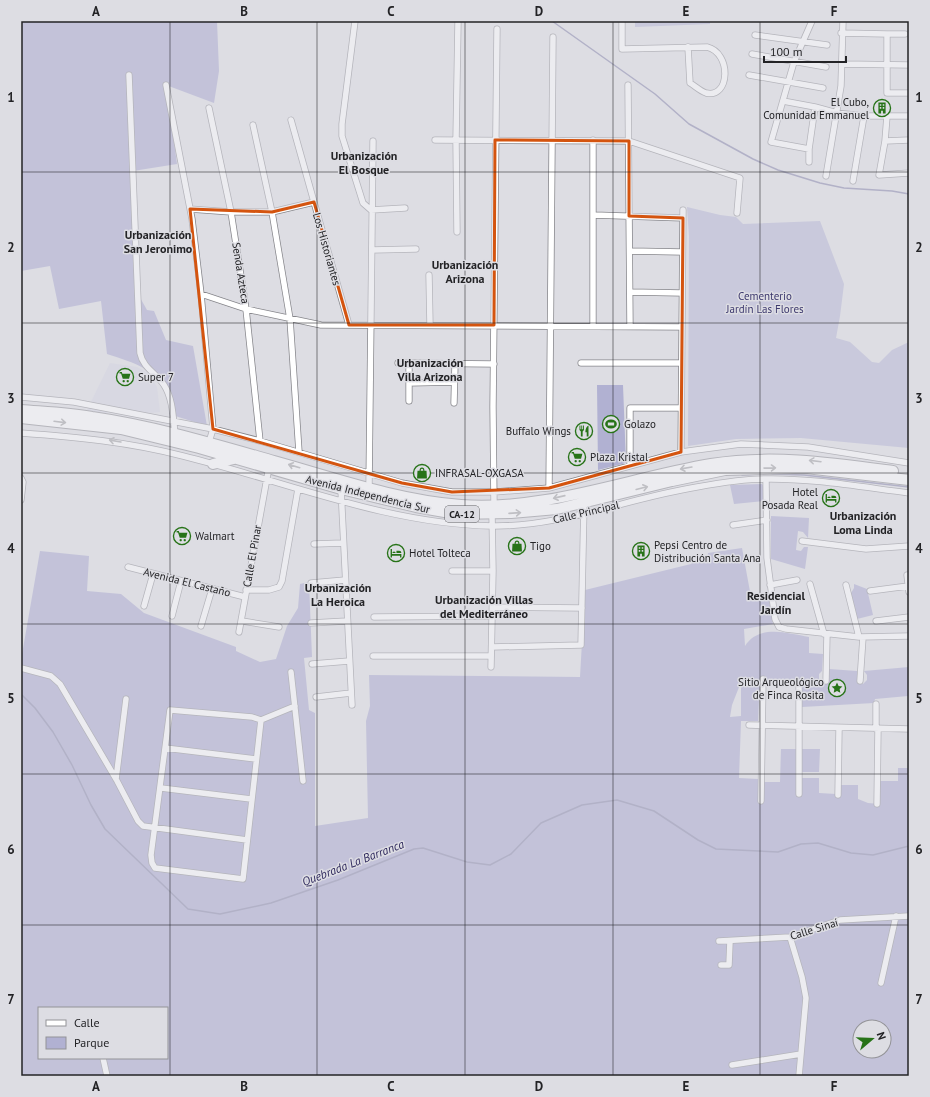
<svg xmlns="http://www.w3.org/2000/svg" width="930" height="1097" viewBox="0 0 930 1097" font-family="'PT Sans',sans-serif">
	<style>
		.built { fill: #d3d3e0 }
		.green { fill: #b1b1d2 }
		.forest { fill: #a4a3cc; fill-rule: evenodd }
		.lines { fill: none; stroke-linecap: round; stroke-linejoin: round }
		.stream { stroke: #7e7da4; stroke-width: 1.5 }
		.street-casing { stroke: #86868b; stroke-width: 7 }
		.highway-casing { stroke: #86868b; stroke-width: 12 }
		.street { stroke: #fff; stroke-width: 5.5 }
		.highway { stroke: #fff; stroke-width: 10 }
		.oneway { stroke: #9c9c9d }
		.marked { fill: none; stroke: #d4540f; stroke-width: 3; stroke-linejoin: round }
		.grid { fill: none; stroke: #232326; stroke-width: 1; stroke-opacity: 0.55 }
		.labels { text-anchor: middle; stroke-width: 3; stroke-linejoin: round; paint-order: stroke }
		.shield { fill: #dddde3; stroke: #5b5b5f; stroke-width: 1 }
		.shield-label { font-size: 10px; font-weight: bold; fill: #232326 }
		.poi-label { font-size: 11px; fill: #232326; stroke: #dddde3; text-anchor: start }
		.street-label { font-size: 11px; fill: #232326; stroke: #dddde3 }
		.park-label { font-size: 11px; fill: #3d396e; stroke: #dddde3 }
		.neighbourhood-label { font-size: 12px; font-weight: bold; fill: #232326; stroke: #dddde3 }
		.water-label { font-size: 12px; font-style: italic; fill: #302a5e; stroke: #dddde3 }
		.neatline { fill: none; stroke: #232326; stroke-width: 1.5 }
		.grid-label { font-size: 13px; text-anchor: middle; font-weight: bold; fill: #232326 }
	</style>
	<rect width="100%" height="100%" fill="#dddde3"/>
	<path class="built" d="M110 363 137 367 148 373 157 387 160 412 140 414 107 411 108 416 87 410Z"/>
	<path class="green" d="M635 21H710V24L635 27Z
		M687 207 720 215 736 217 743 224 820 221 844 284 840 316 836 338 850 342 872 362 879 363 892 350 909 342V448L801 438 736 439 688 446 689 236Z
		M597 385H623L626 463 598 470Z"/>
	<path class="forest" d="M21 21H217L219 71 214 103 166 85 177 164 133 171 138 294 147 310 154 311 166 340 193 346 207 426 169 414C173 398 158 377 145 369 134 362 119 358 107 354L101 301 59 309 50 266 21 271Z
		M762 484 764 487V501L734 504 730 485Z
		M771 516 809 518 808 538 803 532 798 531 796 550 801 551 804 547H808L805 569 771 559Z
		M742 548 751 597 768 594 773 624 744 629 745 646C759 624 787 633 809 637V653L823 654 822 671 819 674V680L822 683H828L829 669 857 671V683L863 684 867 680V675L864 671 909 667 908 696 875 699 874 703 802 707V682L760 679 758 721H741L739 778 758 779V799L764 801V782H780L781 749H796V794L802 793V778H819V793L836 794 841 785H858V799L868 803 879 804V781H898V768H909V1076H21V660L40 551 89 556 87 591 121 594 144 613 236 647V651L260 662 276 659 287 626 298 608 300 584 309 582 312 657 304 658 309 710 315 713V826L368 818 366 721 370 706 369 675 580 677 585 590 691 564 702 554 703 563 707 562 708 553ZM741 682V716L730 717 732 705ZM39 1008H167V1058H39ZM860 1027H884V1051H860Z
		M854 584 867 589 873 615 857 619 851 593 854 588Z
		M802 749H820L819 772H802Z"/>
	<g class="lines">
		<path class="stream" d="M552 21 655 94 689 124 753 159 778 170 820 183 844 188 892 191 909 194
			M772 474 804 475 909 487
			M742 475 760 474
			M21 694 35 708 53 732 72 765 91 805 105 829 188 909 220 914 271 903 338 880 414 849 423 848 467 862 490 865 511 854 541 823 582 805 617 800 654 811 698 840 716 849 778 852 801 844 818 843 851 853 873 855 909 846"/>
		<g class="street-casing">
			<path id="street" d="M355 21 342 124V136L363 203 371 210 405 208
				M622 21V49L707 47C732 53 730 99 706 93 700 91 695 86 690 83L688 47
				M841 33 887 34V93H909
				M887 34H905
				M755 35 827 45
				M752 54 826 67
				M842 64 909 65
				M129 75 140 353C143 368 156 373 164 385 173 399 173 418 175 434
				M749 75 823 88
				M166 85 192 219 201 294 213 429 209 442
				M628 85 630 326
				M783 101 815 107 837 113 864 116H909
				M209 108 231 212 246 309 260 441
				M887 116 885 141 879 175 909 173
				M291 120 314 202
				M253 125 272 212 290 319 299 452
				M435 140 629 141 740 178 737 213
				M885 141 909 140
				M809 149 771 142 794 62 812 21
				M809 162V149L815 107
				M826 176 841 86 843 21
				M853 181 864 116
				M190 209 231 212H272L314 202 349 325
				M594 215 683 218
				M457 232 456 140 458 22
				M372 250 416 249
				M630 251 682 252
				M429 275 430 325
				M630 292 682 293
				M201 294 246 309 321 325 682 327
				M593 326V140
				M398 363 494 364
				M581 363H681
				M409 383 454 382
				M21 397 74 402 213 429 260 441 402 483 452 492H494L549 488 681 452 741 444 808 447 909 463
				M409 401V363
				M454 403 455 364
				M21 433C76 437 129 442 183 456 284 481 386 524 492 526 562 527 628 498 697 487 719 483 742 479 764 479 812 478 861 487 909 493
				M681 452 683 210
				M630 466V408H681
				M21 478 23 482 21 500
				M766 479 767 558 775 619 779 627 786 629 859 637 909 636
				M369 487 373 141
				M549 488 553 37
				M341 489 352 705
				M494 505 493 407 497 29
				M733 525 767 520
				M802 541 866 549 909 546
				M314 544 343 543
				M128 567 245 597
				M452 571H493
				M909 575H907L909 592
				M311 583 345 580
				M810 584 824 634
				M770 585 797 580
				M846 585 859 637
				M246 590H269L279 587 282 581 298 489
				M870 591 908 586
				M144 606 153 574
				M493 607 582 608
				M172 616 181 581
				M374 617 493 616
				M242 621 279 627
				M876 621 909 617
				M311 623 347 621
				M201 626 212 589
				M239 632 269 467
				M492 647 581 645 584 503
				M373 656H491
				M312 664 349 661
				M491 667 493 571 492 514
				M21 668 51 676 60 684 116 779 138 821 143 826 247 840
				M291 672 303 781
				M826 681 827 634
				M860 681 863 637
				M316 697 351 693
				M876 704V729
				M261 720 243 879 155 868 152 863 151 855 170 710 252 717 261 720 295 706
				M749 725 909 729
				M165 748 256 759
				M116 779 126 699
				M161 788 251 799
				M799 794V682
				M838 795 839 729
				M761 801 763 679
				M877 804 878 729
				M790 937 802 977 806 998 799 1076
				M719 941 790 937 840 920 909 916
				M721 965H729L730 941
				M881 983 896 916
				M103 1058 107 1076
				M732 1065 801 1054"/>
		</g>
		<g class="highway-casing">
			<path id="highway" d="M21 410C45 412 69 413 92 417 154 426 214 444 274 461 335 478 397 500 461 505 546 511 628 478 711 464 772 454 833 463 893 471
				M21 418 121 429 199 448 341 489 416 507 456 514 511 513 557 509 672 481 725 470 806 468 909 480
				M213 464 234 459"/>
		</g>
		<use href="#street" class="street"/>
		<use href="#highway" class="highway"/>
	</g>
	<defs><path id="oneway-shaft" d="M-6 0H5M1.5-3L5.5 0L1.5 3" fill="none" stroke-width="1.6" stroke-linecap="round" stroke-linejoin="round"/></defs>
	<g class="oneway">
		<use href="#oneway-shaft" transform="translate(60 422) rotate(7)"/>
		<use href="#oneway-shaft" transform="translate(115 441) rotate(-170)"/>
		<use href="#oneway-shaft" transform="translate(815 461) rotate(-173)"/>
		<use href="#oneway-shaft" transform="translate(294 466) rotate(-164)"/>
		<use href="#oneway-shaft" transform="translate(686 468) rotate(170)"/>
		<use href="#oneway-shaft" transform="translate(770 468) rotate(-1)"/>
		<use href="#oneway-shaft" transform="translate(642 488) rotate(-14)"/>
		<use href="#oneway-shaft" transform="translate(559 497) rotate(167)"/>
		<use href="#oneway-shaft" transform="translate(515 513) rotate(-4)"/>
	</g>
	<path d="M0 0H930V1097H0ZM495 140 629 141V216L683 218 681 452 549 488 452 492 402 483 213 429 190 209 272 212 314 202 349 325H494Z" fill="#dddde3" fill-opacity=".55" fill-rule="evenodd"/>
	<path class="marked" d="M495 140 629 141V216L683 218 681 452 549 488 452 492 402 483 213 429 190 209 272 212 314 202 349 325H494Z"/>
	<path class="grid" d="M170 21V1076M317 21V1076M465 21V1076M613 21V1076M760 21V1076M21 172H909M21 323H909M21 473H909M21 624H909M21 774H909M21 925H909"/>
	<defs>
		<g id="building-ring" transform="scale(0.9)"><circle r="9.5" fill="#dddde3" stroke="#277318" stroke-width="1.5"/><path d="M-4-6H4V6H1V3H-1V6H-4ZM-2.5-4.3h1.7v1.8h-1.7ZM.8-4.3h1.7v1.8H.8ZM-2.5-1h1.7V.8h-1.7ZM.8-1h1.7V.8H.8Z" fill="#277318"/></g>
		<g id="supermarket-ring" transform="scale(0.9)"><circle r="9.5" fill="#dddde3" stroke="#277318" stroke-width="1.5"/><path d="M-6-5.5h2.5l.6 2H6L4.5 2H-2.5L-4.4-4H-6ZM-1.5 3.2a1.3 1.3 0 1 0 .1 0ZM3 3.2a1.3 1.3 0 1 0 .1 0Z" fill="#277318"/></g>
		<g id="stadium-ring" transform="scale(0.9)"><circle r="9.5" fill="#dddde3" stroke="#277318" stroke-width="1.5"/><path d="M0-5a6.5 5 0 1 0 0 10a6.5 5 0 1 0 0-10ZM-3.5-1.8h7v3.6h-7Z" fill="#277318"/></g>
		<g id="restaurant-ring" transform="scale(0.9)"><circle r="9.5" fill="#dddde3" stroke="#277318" stroke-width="1.5"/><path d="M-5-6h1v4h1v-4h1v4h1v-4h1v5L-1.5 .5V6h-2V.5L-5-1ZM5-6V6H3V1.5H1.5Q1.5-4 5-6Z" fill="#277318"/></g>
		<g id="shop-ring" transform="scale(0.9)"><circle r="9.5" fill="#dddde3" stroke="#277318" stroke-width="1.5"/><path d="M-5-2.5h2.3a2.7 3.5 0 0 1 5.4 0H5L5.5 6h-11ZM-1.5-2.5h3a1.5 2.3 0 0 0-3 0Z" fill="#277318"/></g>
		<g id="hotel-ring" transform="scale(0.9)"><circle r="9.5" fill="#dddde3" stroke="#277318" stroke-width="1.5"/><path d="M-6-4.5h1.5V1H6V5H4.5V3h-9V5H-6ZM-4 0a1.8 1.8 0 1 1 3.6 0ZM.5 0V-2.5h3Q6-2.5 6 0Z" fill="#277318"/></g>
		<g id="sight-ring" transform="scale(0.9)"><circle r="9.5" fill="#dddde3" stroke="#277318" stroke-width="1.5"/><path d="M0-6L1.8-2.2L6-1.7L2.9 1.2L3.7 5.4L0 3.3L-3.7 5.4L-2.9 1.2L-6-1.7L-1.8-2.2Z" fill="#277318"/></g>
	</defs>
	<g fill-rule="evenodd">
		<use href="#building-ring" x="882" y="108"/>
		<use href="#supermarket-ring" x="125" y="377"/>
		<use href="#stadium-ring" x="611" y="424"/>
		<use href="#restaurant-ring" x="584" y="431"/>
		<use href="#supermarket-ring" x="577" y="457"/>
		<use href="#shop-ring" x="422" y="473"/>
		<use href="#hotel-ring" x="831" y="498"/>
		<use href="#supermarket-ring" x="182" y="536"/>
		<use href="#shop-ring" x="517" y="546"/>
		<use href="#building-ring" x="641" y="551"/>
		<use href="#hotel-ring" x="396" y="553"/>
		<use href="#sight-ring" x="837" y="688"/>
	</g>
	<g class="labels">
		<rect class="shield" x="445" y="506" width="34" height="16" rx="3"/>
		<g class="shield-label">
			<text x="462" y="518">CA-12</text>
		</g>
		<g class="poi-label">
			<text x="869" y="106" text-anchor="end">El Cubo,<tspan x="869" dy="13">Comunidad Emmanuel</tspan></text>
			<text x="138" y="381">Super 7</text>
			<text x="624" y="428">Golazo</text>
			<text x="571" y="435" text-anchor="end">Buffalo Wings</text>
			<text x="590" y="461">Plaza Kristal</text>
			<text x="435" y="477">INFRASAL-OXGASA</text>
			<text x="818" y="496" text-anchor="end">Hotel<tspan x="818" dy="13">Posada Real</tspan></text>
			<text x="195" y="540">Walmart</text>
			<text x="654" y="549">Pepsi Centro de<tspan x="654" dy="13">Distribución Santa Ana</tspan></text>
			<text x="530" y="550">Tigo</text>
			<text x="409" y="557">Hotel Tolteca</text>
			<text x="824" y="686" text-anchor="end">Sitio Arqueológico<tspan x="824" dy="13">de Finca Rosita</tspan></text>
		</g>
		<g class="street-label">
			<text transform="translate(327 249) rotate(74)" y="4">Los Historiantes</text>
			<text transform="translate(241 273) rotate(81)" y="4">Senda Azteca</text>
			<text transform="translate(368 494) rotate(14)" y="4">Avenida Independencia Sur</text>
			<text transform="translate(586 512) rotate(-13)" y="4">Calle Principal</text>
			<text transform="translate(252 556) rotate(-80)" y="4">Calle El Pinar</text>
			<text transform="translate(187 582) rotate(14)" y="4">Avenida El Castaño</text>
			<text transform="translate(814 929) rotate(-17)" y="4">Calle Sinaí</text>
		</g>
		<g class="park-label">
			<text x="765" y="300">Cementerio<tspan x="765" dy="13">Jardín Las Flores</tspan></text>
		</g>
		<g class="neighbourhood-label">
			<text x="364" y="160">Urbanización<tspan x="364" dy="14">El Bosque</tspan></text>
			<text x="158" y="239">Urbanización<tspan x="158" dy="14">San Jeronimo</tspan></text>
			<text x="465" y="269">Urbanización<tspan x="465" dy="14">Arizona</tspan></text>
			<text x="430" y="367">Urbanización<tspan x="430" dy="14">Villa Arizona</tspan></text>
			<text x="863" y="520">Urbanización<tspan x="863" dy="14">Loma Linda</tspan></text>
			<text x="338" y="592">Urbanización<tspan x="338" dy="14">La Heroica</tspan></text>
			<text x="776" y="600">Residencial<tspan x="776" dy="14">Jardín</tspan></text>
			<text x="484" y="604">Urbanización Villas<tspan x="484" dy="14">del Mediterráneo</tspan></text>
		</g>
		<g class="water-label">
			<text transform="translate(353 863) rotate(-21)" y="4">Quebrada La Barranca</text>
		</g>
	</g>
	<rect width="930" height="1097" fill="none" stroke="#dddde3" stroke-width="44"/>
	<rect x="38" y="1007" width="130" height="52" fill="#dddde3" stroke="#939397"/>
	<rect x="46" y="1020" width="20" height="6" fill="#ffffff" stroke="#939397"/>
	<text x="74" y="1027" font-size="12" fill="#232326">Calle</text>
	<rect x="46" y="1037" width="20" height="12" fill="#b1b1d2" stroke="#939397"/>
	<text x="74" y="1047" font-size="12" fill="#232326">Parque</text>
	<g transform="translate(872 1039) rotate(71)"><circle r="19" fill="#dddde3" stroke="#939397"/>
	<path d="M0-3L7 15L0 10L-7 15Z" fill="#277318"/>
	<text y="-6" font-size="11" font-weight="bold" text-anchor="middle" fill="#232326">N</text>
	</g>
	<path d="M764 56v6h82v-6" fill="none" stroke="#232326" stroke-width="2"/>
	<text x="770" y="56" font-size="12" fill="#232326" stroke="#dddde3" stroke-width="3" paint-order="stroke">100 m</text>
	<rect x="22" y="22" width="886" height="1053" class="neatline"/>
	<g class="grid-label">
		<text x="96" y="16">A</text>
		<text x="244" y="16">B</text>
		<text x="391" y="16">C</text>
		<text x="539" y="16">D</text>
		<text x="686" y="16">E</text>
		<text x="834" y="16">F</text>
		<text x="11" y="102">1</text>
		<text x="919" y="102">1</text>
		<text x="11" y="252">2</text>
		<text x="919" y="252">2</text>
		<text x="11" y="403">3</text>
		<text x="919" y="403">3</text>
		<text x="11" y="553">4</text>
		<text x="919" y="553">4</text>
		<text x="11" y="703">5</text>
		<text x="919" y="703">5</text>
		<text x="11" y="854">6</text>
		<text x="919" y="854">6</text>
		<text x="11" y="1004">7</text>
		<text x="919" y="1004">7</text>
		<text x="96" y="1091">A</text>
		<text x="244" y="1091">B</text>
		<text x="391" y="1091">C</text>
		<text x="539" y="1091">D</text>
		<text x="686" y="1091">E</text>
		<text x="834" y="1091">F</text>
	</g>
</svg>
